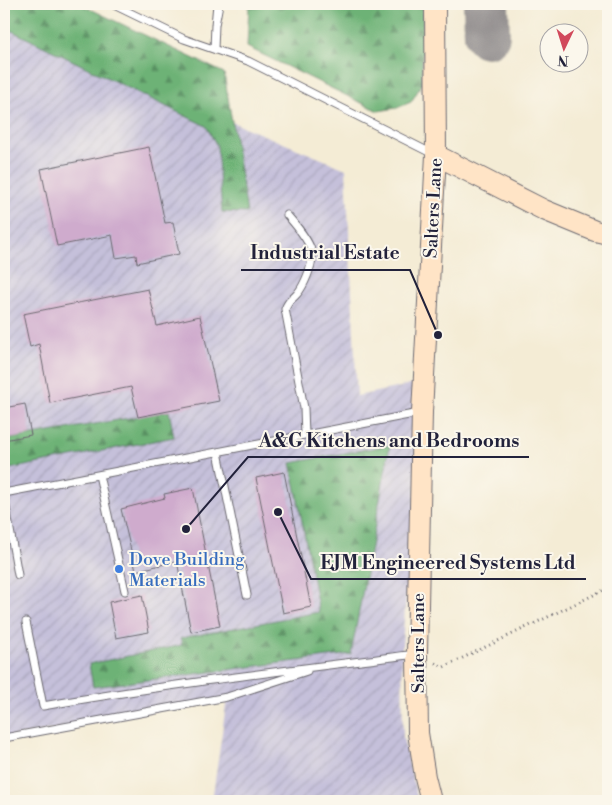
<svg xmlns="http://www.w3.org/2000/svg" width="612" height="805" viewBox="0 0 612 805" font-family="'Libre Bodoni',serif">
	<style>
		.industrial { fill: url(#industrial-furrows) }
		.forest { fill: url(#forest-firs); stroke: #486a58 }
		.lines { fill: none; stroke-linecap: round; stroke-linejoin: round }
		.taxiway { stroke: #8b8788; stroke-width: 46 }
		.building { fill: #cfabcd }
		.lane-casing { stroke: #6c6971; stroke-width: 9 }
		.secondary-casing { stroke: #6c6971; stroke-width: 22 }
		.path { stroke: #6c6971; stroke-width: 3; stroke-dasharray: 1 4; stroke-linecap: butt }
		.lane { stroke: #fff; stroke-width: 7 }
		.secondary { stroke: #ffe4c6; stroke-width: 20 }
		.shop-dot { fill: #3f7fe0; stroke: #fbf7ec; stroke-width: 2 }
		.labels { text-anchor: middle; stroke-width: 4; stroke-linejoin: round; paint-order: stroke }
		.street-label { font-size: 18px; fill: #22223b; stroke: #fbf7ec }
		.shop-label { font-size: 18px; fill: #366cbe; stroke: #fbf7ec; text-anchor: start }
		.leader { fill: none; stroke: #22223b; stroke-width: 2 }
		.callout-dot { fill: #22223b; stroke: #fbf7ec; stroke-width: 2 }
		.callout-label { font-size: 19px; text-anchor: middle; font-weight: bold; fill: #22223b; stroke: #fbf7ec; stroke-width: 4; stroke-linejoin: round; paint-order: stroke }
	</style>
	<defs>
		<pattern id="industrial-furrows" width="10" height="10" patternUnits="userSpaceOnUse" patternTransform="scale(1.25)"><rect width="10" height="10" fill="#c5c0da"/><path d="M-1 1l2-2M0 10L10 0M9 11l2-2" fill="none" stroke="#a9a5bc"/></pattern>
		<pattern id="forest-firs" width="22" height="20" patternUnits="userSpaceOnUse" patternTransform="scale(1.25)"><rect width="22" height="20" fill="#6db276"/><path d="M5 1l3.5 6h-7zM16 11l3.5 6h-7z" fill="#599062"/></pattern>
	</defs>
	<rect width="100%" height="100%" fill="#fbf7ec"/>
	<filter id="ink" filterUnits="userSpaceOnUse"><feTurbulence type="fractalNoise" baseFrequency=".02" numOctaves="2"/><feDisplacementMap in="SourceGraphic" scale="10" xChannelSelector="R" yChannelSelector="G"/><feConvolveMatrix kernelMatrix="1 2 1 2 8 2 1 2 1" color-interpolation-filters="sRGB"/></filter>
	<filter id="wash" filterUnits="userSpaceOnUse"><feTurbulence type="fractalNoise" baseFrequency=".0096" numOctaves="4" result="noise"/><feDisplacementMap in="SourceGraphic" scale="20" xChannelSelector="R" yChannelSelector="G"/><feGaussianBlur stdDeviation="1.12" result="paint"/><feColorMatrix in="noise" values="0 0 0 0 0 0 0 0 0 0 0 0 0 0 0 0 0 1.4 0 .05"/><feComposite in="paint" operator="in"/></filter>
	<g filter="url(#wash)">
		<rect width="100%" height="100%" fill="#f4ecd5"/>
		<path class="industrial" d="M4 26 206 126 217 146 222 212 247 213 232 122 346 169 357 396 424 382 402 645 403 738 418 801H212L227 698 4 738Z"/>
		<path class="forest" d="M4 4H80L224 73 247 213 222 212 217 146 206 126 4 27Z
			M249 4H423L422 84 411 102 397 108 378 111 247 47Z
			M169 411 174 437 4 470V440Z
			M390 445 351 654 93 687 89 664 182 645 181 638 319 612 291 463Z"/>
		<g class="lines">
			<path class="taxiway" d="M486 4 487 35"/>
		</g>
		<g id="blocks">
			<path class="building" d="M149 147 165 223 173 222 179 254 137 263 136 255 116 258 112 235 57 246 41 169Z
				M148 289 157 326 200 316 219 401 138 417 131 387 50 403 39 344 30 347 23 314Z
				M25 404 31 435 4 440V408Z
				M284 472 311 607 283 613 256 478Z
				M193 488 220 626 191 632 177 561 136 571 121 509 165 498 164 494Z
				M142 595 149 632 116 638 109 602Z"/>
		</g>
	</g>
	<g filter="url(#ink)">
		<use href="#blocks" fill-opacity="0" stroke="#6c6971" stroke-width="1"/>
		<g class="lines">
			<g class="lane-casing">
				<path id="lane" d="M112 4 184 39 248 61 433 154
					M217 4 215 25 219 4
					M214 49 215 25
					M287 215C295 224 311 242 312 254 313 265 304 286 297 294 291 301 289 299 285 309L304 408 305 435
					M218 452 247 595
					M99 475 125 591
					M4 493 419 413
					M4 496 18 575
					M26 622 43 706C167 684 292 670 416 654
					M4 738 227 697 307 671"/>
			</g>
			<g class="secondary-casing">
				<path id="secondary" d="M436 155 544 210 595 231 608 234
					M431 801 425 777 418 733 417 654 422 412 436 155 435 4"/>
			</g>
			<path class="path" d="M435 663 444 667 608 588"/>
			<use href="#lane" class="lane"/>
			<use href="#secondary" class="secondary"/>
		</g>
	</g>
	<circle class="shop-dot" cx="119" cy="569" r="5"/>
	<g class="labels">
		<g class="street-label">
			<text transform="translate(433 208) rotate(-87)" y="6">Salters Lane</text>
			<text transform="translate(418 643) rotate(-90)" y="6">Salters Lane</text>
		</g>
		<g class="shop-label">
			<text x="129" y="565">Dove Building<tspan x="129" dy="21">Materials</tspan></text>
		</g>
	</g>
	<path class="leader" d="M438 335L410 270H241M186 529L248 457H529M278 512L311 579H586"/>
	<g class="callout-dot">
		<circle cx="438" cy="335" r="5"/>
		<circle cx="186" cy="529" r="5"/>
		<circle cx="278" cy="512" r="5"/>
	</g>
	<g class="callout-label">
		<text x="325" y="259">Industrial Estate</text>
		<text x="389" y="447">A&amp;G Kitchens and Bedrooms</text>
		<text x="448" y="569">EJM Engineered Systems Ltd</text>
	</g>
	<rect width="612" height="805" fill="none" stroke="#fbf7ec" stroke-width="20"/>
	<g transform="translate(564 48) rotate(184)"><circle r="24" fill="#fbf7ec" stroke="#a4a2a5"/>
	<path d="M0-4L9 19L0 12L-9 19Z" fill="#d1495b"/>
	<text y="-8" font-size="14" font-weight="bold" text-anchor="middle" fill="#22223b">N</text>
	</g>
</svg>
